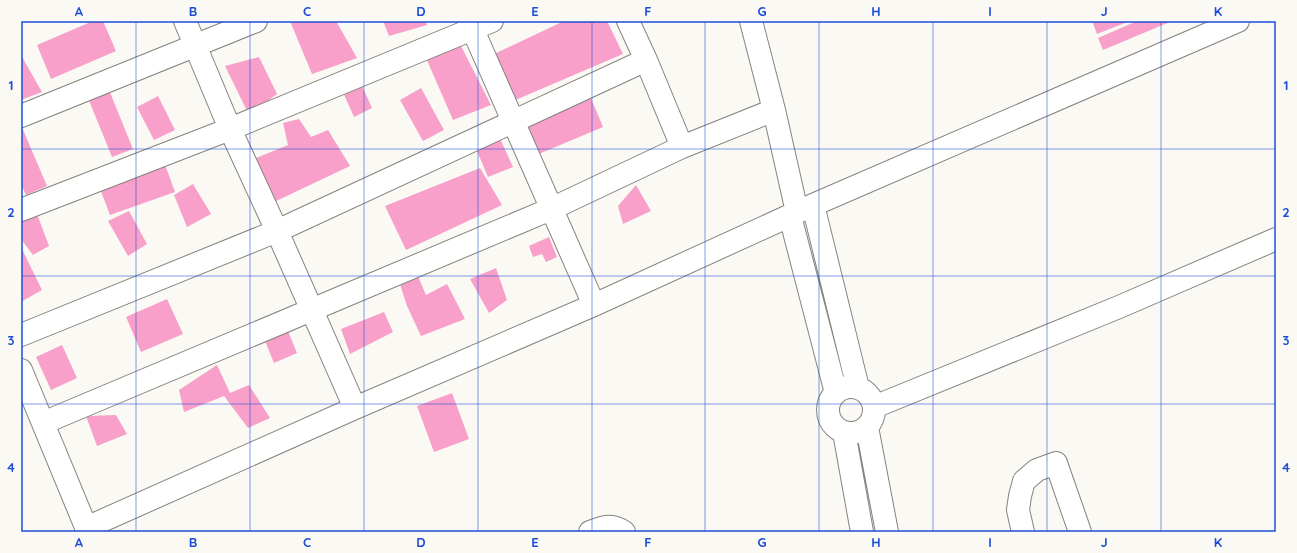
<svg xmlns="http://www.w3.org/2000/svg" width="1297" height="553" viewBox="0 0 1297 553" font-family="Quicksand,sans-serif">
	<style>
		.building { fill: #f89fca }
		.lines { fill: none; stroke-linecap: round; stroke-linejoin: round }
		.minor-casing { stroke: #84837f; stroke-width: 24 }
		.minor { stroke: #fff; stroke-width: 22 }
		.grid { fill: none; stroke: #1d4ed8; stroke-width: 1; stroke-opacity: 0.55 }
		.neatline { fill: none; stroke: #1d4ed8; stroke-width: 1.5 }
		.grid-label { font-size: 13px; text-anchor: middle; font-weight: bold; fill: #1d4ed8 }
	</style>
	<rect width="100%" height="100%" fill="#faf9f4"/>
	<path class="building" d="M93 21H103L116 51 51 79 37 45Z
		M290 21H336L357 58 312 74Z
		M383 21H425L427 25 389 36Z
		M564 21H607L623 54 513 101 494 54Z
		M1092 21H1130L1097 34Z
		M1137 21H1172L1103 50 1098 38Z
		M460 44 491 105 453 120 426 58Z
		M21 55 42 92 21 100Z
		M259 57 277 94 249 115 225 66Z
		M360 81 372 108 354 117 342 90Z
		M421 88 444 130 423 141 400 100Z
		M109 90 133 149 112 157 88 98Z
		M158 96 175 130 154 140 137 107Z
		M590 96 603 127 534 156 521 124Z
		M299 119 311 137 328 130 350 166 274 202 256 158 288 145 283 123Z
		M21 125 47 186 26 195 21 184Z
		M498 134 513 167 488 177 474 144Z
		M164 162 175 192 110 215 99 186Z
		M480 168 502 205 406 250 385 206Z
		M193 184 211 214 187 227 174 195Z
		M636 185 651 211 623 224 618 206Z
		M129 211 147 244 128 256 108 221Z
		M37 214 49 246 33 255 21 239V220Z
		M549 237 557 257 546 262 542 254 533 257 529 246Z
		M21 247 42 290 21 302Z
		M496 268 507 300 489 313 470 279Z
		M417 274 426 295 447 284 465 319 421 336 407 306 399 281Z
		M167 299 183 334 141 352 126 317Z
		M384 312 393 332 350 354 341 329Z
		M286 326 297 353 274 363 263 336Z
		M62 345 77 378 51 390 36 357Z
		M217 365 230 393 249 385 270 418 248 428 224 396 184 412 179 390Z
		M452 393 469 439 434 452 417 406Z
		M116 415 127 434 97 446 86 416Z"/>
	<g class="lines">
		<g class="minor-casing">
			<path id="minor" d="M185 21 230 129 277 231 355 408
				M469 21 594 305
				M628 21 646 60 682 147
				M751 21 774 110 797 212
				M21 116 256 21
				M813 205 858 388
				M21 210 230 129 492 21
				M790 216 836 393
				M21 335 277 231 646 60
				M21 370 88 532
				M828 410a23 23 0 1 1 46 0a23 23 0 1 1-46 0Z
				M874 407 1119 307 1276 239
				M43 423 551 209 682 147 774 110
				M867 427 887 532
				M844 432 862 532
				M86 528 355 408 594 305 813 205 1238 21
				M590 532C603 527 612 523 624 532
				M1023 532 1018 510 1020 496 1024 481 1037 470 1056 463 1080 532"/>
		</g>
		<use href="#minor" class="minor"/>
	</g>
	<path class="grid" d="M136 21V532M250 21V532M364 21V532M478 21V532M592 21V532M705 21V532M819 21V532M933 21V532M1047 21V532M1161 21V532M21 149H1276M21 276H1276M21 404H1276"/>
	<rect width="1297" height="553" fill="none" stroke="#faf9f4" stroke-width="44"/>
	<rect x="22" y="22" width="1253" height="509" class="neatline"/>
	<g class="grid-label">
		<text x="79" y="16">A</text>
		<text x="193" y="16">B</text>
		<text x="307" y="16">C</text>
		<text x="421" y="16">D</text>
		<text x="535" y="16">E</text>
		<text x="648" y="16">F</text>
		<text x="762" y="16">G</text>
		<text x="876" y="16">H</text>
		<text x="990" y="16">I</text>
		<text x="1104" y="16">J</text>
		<text x="1218" y="16">K</text>
		<text x="11" y="90">1</text>
		<text x="1286" y="90">1</text>
		<text x="11" y="217">2</text>
		<text x="1286" y="217">2</text>
		<text x="11" y="345">3</text>
		<text x="1286" y="345">3</text>
		<text x="11" y="472">4</text>
		<text x="1286" y="472">4</text>
		<text x="79" y="547">A</text>
		<text x="193" y="547">B</text>
		<text x="307" y="547">C</text>
		<text x="421" y="547">D</text>
		<text x="535" y="547">E</text>
		<text x="648" y="547">F</text>
		<text x="762" y="547">G</text>
		<text x="876" y="547">H</text>
		<text x="990" y="547">I</text>
		<text x="1104" y="547">J</text>
		<text x="1218" y="547">K</text>
	</g>
</svg>
